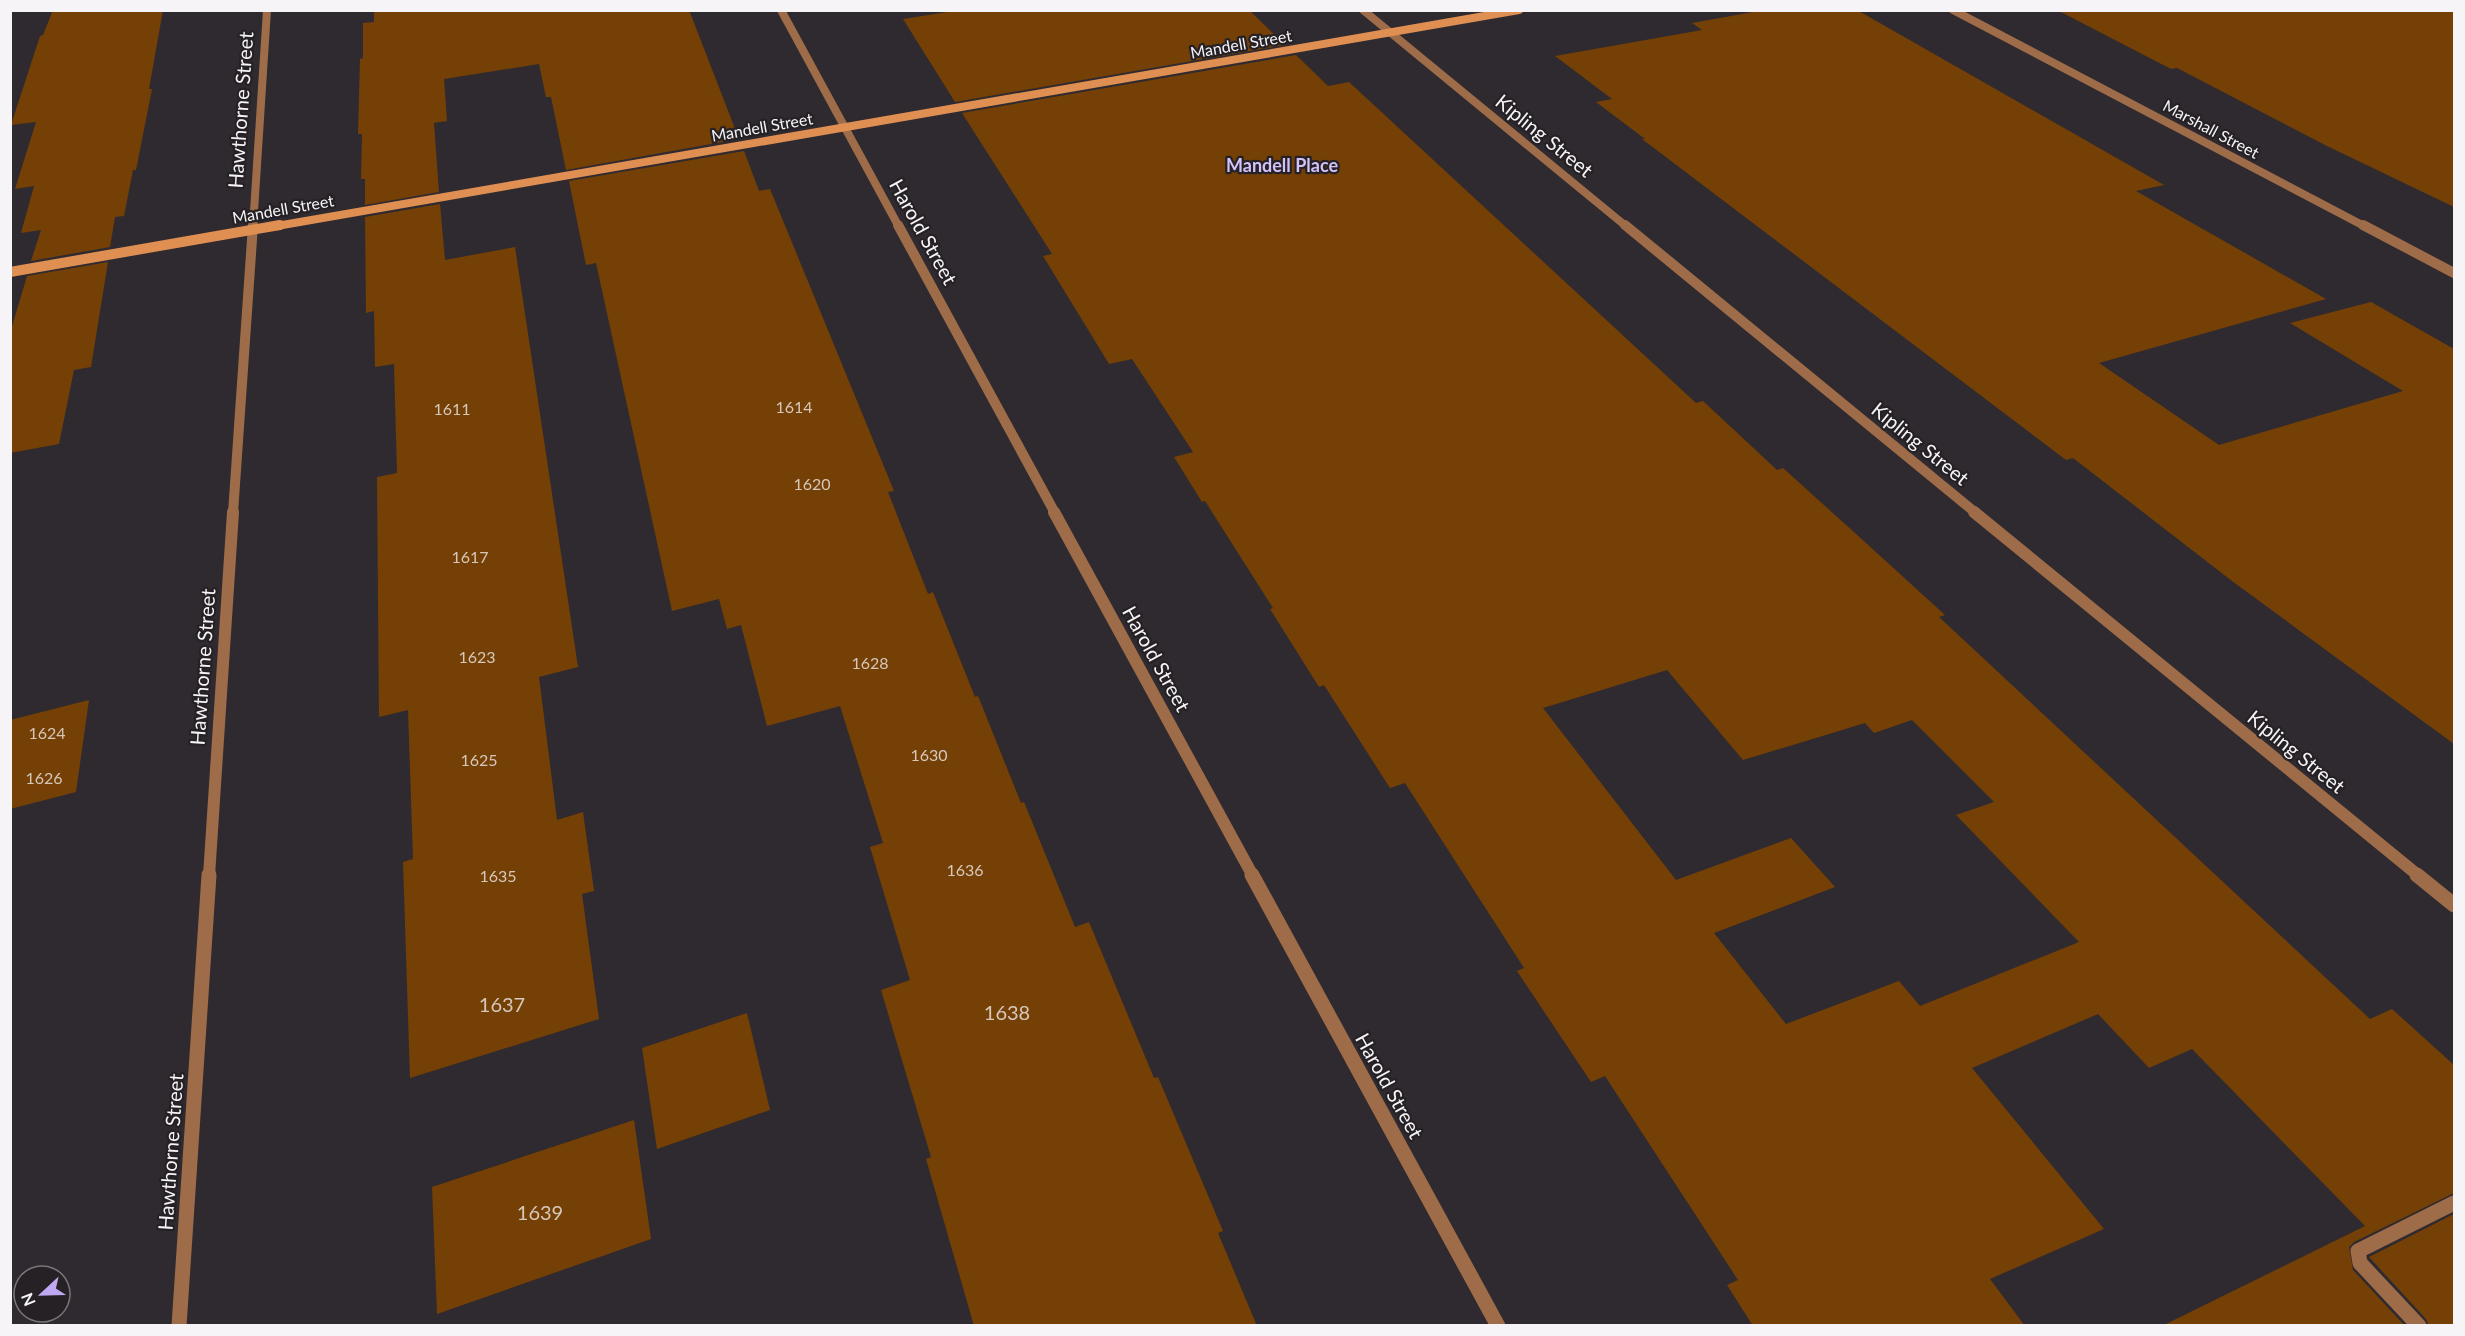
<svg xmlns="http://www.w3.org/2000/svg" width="2465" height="1336" viewBox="0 0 2465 1336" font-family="Lato,sans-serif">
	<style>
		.building { fill: #754005; fill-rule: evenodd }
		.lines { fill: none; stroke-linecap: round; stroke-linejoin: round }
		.lane { stroke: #9e6c48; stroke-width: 15 }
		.street-far3 { stroke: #9e6c48; stroke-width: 8 }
		.street-far2 { stroke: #9e6c48; stroke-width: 10 }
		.street-far1 { stroke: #9e6c48; stroke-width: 12 }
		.street { stroke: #9e6c48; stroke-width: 15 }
		.secondary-far1 { stroke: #e08f53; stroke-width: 8 }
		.secondary { stroke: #e08f53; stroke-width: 10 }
		.labels { text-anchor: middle; stroke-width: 4.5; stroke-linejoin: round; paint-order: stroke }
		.far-street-label { font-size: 16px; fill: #f6f4f6; stroke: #252125 }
		.number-label { font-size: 16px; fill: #d6c7ba }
		.far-neighbourhood-label { font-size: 18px; font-weight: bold; fill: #d3c1f9; stroke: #252125 }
		.street-label { font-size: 20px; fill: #f6f4f6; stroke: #252125 }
		.near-number-label { font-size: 20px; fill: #d6c7ba }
	</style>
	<rect width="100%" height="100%" fill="#2f2a2f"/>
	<path class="building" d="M53 10H163L149 89H152L136 170H133L124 216 115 217 110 247 31 261 41 230 21 233 34 186 15 189 36 122 11 125 40 36 43 35Z
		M374 10H689L739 139 566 170 551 97H546L539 64 444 79 447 121 434 123 439 192 365 205V179H361L362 134H358L360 59 363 58V23L374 22Z
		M960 10H1249L1285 45 955 102 903 19Z
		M1764 10H1857L2164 185 2136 191 2326 299 2099 363 2219 445 2403 391 2290 323 2371 302 2454 349V744L2232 581 2073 458 2066 460 1642 139H1645L1596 102 1612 99 1555 56 1702 30 1692 23Z
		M2057 10H2454V207L2327 146 2177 68 2171 69Z
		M1296 55 1328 86 1349 82 1696 403 1703 401 1777 470 1783 468 1866 543 1945 615 1939 617 2370 1019 2392 1009 2454 1065V1193L2354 1242 2349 1247 2353 1270 2405 1326H2162L2365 1226 2192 1049 2149 1068 2098 1014 1972 1068 2104 1229 1990 1279 2025 1326H1753L1727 1285 1738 1280 1605 1076 1591 1082 1517 971 1524 968 1405 783 1390 788 1324 685 1319 687 1270 609 1273 608 1205 501 1202 502 1174 457 1193 452 1132 359 1109 364 1043 256 1052 254 962 113ZM1667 670 1743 760 1865 723 1874 733 1912 720 1994 802 1956 815 2079 942 1920 1006 1899 981 1786 1024 1714 933 1835 887 1791 838 1676 880 1543 708Z
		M744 151 759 191 770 189 894 491 888 492 928 594 933 592 975 697 978 696 1021 803 1024 802 1075 927 1089 922 1154 1078 1158 1077 1223 1231 1218 1233 1257 1326H974L926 1159 931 1157 881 990 910 980 870 847 883 843 840 706 767 726 741 625 727 629 719 599 672 611 596 263 586 265 569 181Z
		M440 204 445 260 515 247 578 667 539 677 557 820 583 812 594 891 582 894 599 1019 410 1078 403 862 413 859 408 710 379 717 377 477 397 473 394 364 375 367 374 311 366 313 365 217Z
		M108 262 91 367 74 370 59 444 10 453V333L27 276Z
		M89 700 76 792 10 809V720Z
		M747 1013 770 1110 657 1149 642 1048Z
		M634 1120 651 1239 437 1314 432 1187Z
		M2454 1214V1326H2429L2426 1319 2369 1257Z"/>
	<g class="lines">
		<path class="lane" d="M2419 1326 2360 1263 2358 1251 2454 1203"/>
		<path class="street-far3" d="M781 10 899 227
			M1363 10 1627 227
			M1953 10 2366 227
			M253 227 267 10"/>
		<path class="street-far2" d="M898 225 1055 513
			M1625 225 1976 513
			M2363 225 2454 273
			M233 513 253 225"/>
		<path class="street-far1" d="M1054 512 1253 876
			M1974 512 2419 876
			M209 876 233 512"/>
		<path class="street" d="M1252 875 1498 1326
			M2417 875 2454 905
			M179 1326 209 875"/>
		<path class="secondary-far1" d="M271 227 1519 10"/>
		<path class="secondary" d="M10 272 280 225"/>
	</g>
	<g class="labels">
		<g class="far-street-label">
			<text transform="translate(1241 44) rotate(-10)" y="6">Mandell Street</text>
			<text transform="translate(762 127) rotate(-10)" y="6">Mandell Street</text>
			<text transform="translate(2211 129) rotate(28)" y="6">Marshall Street</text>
			<text transform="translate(283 209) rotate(-10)" y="6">Mandell Street</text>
		</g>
		<g class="number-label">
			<text x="794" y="413">1614</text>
			<text x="452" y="415">1611</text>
			<text x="812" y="490">1620</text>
			<text x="470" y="563">1617</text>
			<text x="477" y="663">1623</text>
			<text x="870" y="669">1628</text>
			<text x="47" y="739">1624</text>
			<text x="929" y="761">1630</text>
			<text x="479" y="766">1625</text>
			<text x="44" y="784">1626</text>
			<text x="965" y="876">1636</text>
			<text x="498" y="882">1635</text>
		</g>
		<g class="far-neighbourhood-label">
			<text x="1282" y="172">Mandell Place</text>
		</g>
		<g class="street-label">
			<text transform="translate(241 110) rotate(-86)" y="7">Hawthorne Street</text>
			<text transform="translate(1544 136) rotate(39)" y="7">Kipling Street</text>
			<text transform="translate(923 232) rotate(61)" y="7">Harold Street</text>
			<text transform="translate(1920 444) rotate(39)" y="7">Kipling Street</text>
			<text transform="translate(1156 659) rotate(61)" y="7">Harold Street</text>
			<text transform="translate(203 667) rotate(-86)" y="7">Hawthorne Street</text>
			<text transform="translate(2296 752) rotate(39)" y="7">Kipling Street</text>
			<text transform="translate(1389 1086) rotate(61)" y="7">Harold Street</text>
			<text transform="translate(171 1152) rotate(-86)" y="7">Hawthorne Street</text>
		</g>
		<g class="near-number-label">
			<text x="502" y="1012">1637</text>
			<text x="1007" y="1020">1638</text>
			<text x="540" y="1220">1639</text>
		</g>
	</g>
	<rect width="2465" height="1336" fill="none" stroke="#f6f4f6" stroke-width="24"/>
	<g transform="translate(42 1294) rotate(248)"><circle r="28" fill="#252125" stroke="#797579" stroke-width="1.5"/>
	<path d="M0-4.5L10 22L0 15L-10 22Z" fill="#c1a8f3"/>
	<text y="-9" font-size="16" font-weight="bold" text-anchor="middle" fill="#f6f4f6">N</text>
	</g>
</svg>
